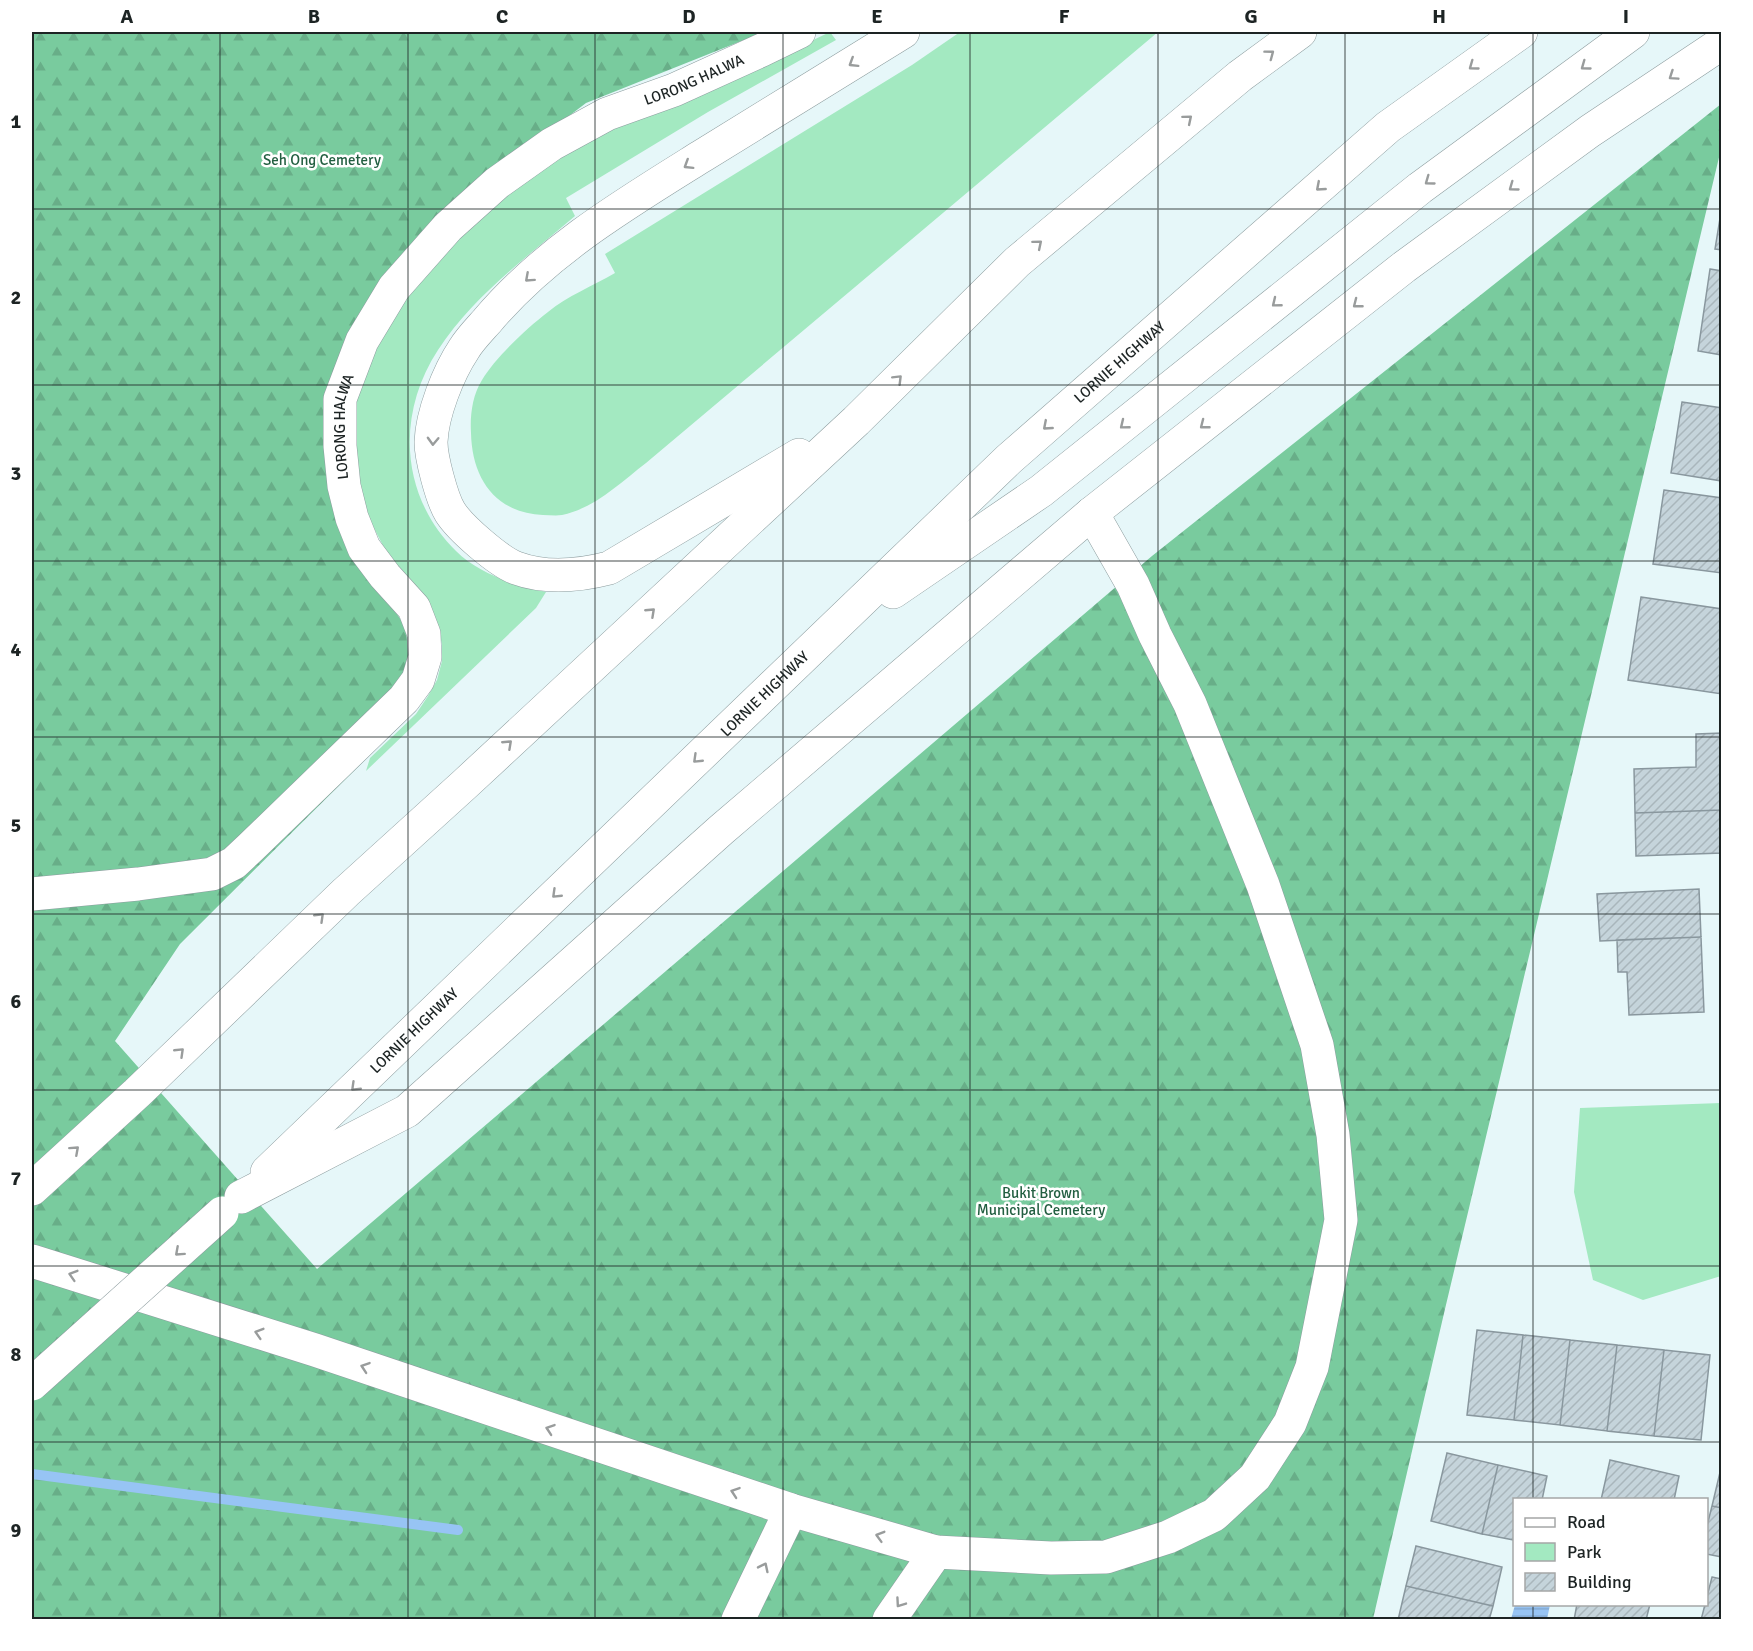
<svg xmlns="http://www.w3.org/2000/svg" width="1753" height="1651" viewBox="0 0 1753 1651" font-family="Signika,sans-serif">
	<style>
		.green { fill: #a3e9c1 }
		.forest { fill: url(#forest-firs) }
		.water { fill: url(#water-rules) }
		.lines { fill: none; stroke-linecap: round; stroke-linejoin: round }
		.stream { stroke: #97c4f4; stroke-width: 10 }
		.building { fill: url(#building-hatch); stroke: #89979e; stroke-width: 1.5 }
		.minor-casing { stroke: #8d9d9f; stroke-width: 34 }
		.highway-casing { stroke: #8d9d9f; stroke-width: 34 }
		.minor { stroke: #fff; stroke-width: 33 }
		.highway { stroke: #fff; stroke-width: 33 }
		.highway-bridge-casing { stroke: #8d9d9f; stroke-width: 34; stroke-linecap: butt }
		.highway-bridge { stroke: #fff; stroke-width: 33 }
		.oneway { stroke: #999c9c }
		.grid { fill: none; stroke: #1d2424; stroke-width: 1.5; stroke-opacity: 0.55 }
		.labels { text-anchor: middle; stroke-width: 5; stroke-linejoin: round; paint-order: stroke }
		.street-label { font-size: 15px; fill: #1d2424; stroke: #fff }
		.park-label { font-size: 15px; fill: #225f41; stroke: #fff }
		.neatline { fill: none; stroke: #1d2424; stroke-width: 2 }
		.grid-label { font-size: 20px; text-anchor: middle; font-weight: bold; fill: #1d2424 }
	</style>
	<defs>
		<pattern id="forest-firs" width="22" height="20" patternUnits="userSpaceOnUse" patternTransform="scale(1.5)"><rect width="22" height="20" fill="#79cb9e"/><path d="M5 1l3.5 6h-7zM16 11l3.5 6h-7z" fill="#68ae88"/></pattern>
		<pattern id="water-rules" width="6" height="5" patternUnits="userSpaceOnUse" patternTransform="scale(1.5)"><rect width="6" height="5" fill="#97c4f4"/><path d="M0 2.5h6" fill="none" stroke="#82a8d1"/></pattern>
		<pattern id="building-hatch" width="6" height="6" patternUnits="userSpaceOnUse" patternTransform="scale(1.5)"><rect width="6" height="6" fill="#c5d4db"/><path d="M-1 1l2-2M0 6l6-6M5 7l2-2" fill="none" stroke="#a9b6bc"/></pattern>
	</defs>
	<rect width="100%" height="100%" fill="#e6f7f9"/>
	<path class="green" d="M830 32 836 40 708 112 566 198 575 216C527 257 473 296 438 350 396 414 400 496 456 551 479 574 515 585 546 592L536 608 366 771 370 758 416 714 428 696 437 680 442 661V644L437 624 388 555 367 515 358 490 353 407 389 316 457 238 497 202 587 138 790 51Z
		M960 32H1158L646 463C620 483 595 508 562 515 556 516 549 515 543 515 495 513 472 478 471 433 470 416 472 396 482 380 495 358 527 328 548 312 567 296 593 286 615 273L605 254 912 65Z
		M1721 1103V1276L1643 1300 1593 1280 1574 1192 1580 1108Z"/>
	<path class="forest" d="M32 32H764L586 103 456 202 332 378 323 445 344 539 406 627 412 713 180 944 115 1041 317 1269 1152 556 1721 104V149L1445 1309 1373 1619 32 1620Z"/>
	<path class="water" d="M1515 1605V1604L1550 1605 1547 1619H1511Z"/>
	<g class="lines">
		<path class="stream" d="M32 1474 458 1530"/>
	</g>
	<path class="building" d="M1722 206V250L1715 249Z
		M1710 269 1722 271V355L1698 351Z
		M1682 402 1722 408V481L1671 473Z
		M1664 490 1722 498V573L1653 564Z
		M1641 597 1722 609V694L1628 680Z
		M1722 733V810L1635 813 1634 769 1696 767V734Z
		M1722 810V853L1636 856 1635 813Z
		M1699 889 1701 937 1600 941 1597 894Z
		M1701 937 1704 1012 1629 1015 1627 972H1618L1617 940Z
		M1477 1330 1523 1335 1514 1420 1467 1415Z
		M1523 1335 1570 1340 1560 1425 1514 1420Z
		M1570 1340 1617 1345 1607 1431 1560 1425Z
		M1617 1345 1664 1350 1654 1436 1607 1431Z
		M1664 1350 1710 1355 1701 1440 1654 1436Z
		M1447 1453 1498 1465 1482 1534 1431 1521Z
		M1610 1460 1679 1476 1674 1500H1601Z
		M1722 1464V1508L1712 1506Z
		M1498 1465 1547 1476 1542 1500H1514V1540L1482 1534Z
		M1712 1506 1722 1508V1557L1706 1554V1530Z
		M1416 1546 1502 1567 1493 1606 1406 1586Z
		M1712 1577 1722 1579V1620H1701Z
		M1406 1586 1493 1606 1489 1620H1398Z
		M1577 1604H1650L1646 1620H1574Z"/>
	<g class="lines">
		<g class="minor-casing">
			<g id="minor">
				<path id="s1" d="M32 894 138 884 212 874 234 863 251 847 404 699 418 680 425 657 424 634 414 608 385 576 364 548 352 518 344 486 340 446V399L362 341 394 288 448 227 497 183 552 144 607 114 674 90 762 50 799 32"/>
				<path d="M32 1261 315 1350 791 1510 936 1552 1051 1558 1106 1557 1168 1537 1214 1515 1255 1477 1290 1423 1312 1367 1341 1220 1333 1135 1317 1045 1263 885 1190 704 1155 635 1133 585 1092 513"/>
				<path d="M738 1620 791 1510"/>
				<path d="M889 1620 936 1552"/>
			</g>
		</g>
		<g class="highway-casing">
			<g id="highway">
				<path d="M799 455 609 568C578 576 546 579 516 568 498 561 460 528 450 512 442 499 431 458 431 442 432 414 448 373 464 349 470 339 479 330 487 321 546 251 625 204 702 156 769 115 836 73 903 32"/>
				<path d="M893 592 1041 491 1420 188 1633 32"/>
				<path id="s2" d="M267 1172 1009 459 1388 127 1521 32"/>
				<path d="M32 1189 137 1093 346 892 465 784 856 421 1017 262 1240 76 1300 32"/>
				<path d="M241 1197 407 1111 721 830 1092 513 1404 267 1590 131 1722 43"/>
			</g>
		</g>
		<use href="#minor" class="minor"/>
		<use href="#highway" class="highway"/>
		<g class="highway-bridge-casing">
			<path id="highway-bridge" d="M32 1384 222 1213"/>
		</g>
		<use href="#highway-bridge" class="highway-bridge"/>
	</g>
	<defs><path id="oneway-chevron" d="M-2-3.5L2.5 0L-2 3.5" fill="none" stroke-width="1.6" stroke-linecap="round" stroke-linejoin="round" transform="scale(1.5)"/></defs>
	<g class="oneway">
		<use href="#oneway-chevron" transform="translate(1270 54) rotate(-37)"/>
		<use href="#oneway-chevron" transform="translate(853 63) rotate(148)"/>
		<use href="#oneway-chevron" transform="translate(1473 66) rotate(144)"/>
		<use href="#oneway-chevron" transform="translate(1585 66) rotate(144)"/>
		<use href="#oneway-chevron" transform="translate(1673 76) rotate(146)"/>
		<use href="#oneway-chevron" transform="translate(1188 119) rotate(-40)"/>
		<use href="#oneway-chevron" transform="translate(688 165) rotate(148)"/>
		<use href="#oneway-chevron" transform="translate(1429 181) rotate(144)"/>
		<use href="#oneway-chevron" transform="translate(1320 187) rotate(139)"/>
		<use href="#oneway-chevron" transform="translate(1513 187) rotate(144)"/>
		<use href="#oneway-chevron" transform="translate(1038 244) rotate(-40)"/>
		<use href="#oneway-chevron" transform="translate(529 278) rotate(138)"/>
		<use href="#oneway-chevron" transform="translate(1276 303) rotate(141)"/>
		<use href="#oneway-chevron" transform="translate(1357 304) rotate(142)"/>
		<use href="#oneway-chevron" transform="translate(898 379) rotate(-45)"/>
		<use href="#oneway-chevron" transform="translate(1124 425) rotate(141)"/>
		<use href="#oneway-chevron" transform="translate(1204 425) rotate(142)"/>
		<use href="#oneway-chevron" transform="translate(1047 426) rotate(139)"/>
		<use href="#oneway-chevron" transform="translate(433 441) rotate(92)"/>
		<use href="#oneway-chevron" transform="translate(651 612) rotate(-43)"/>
		<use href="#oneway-chevron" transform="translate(508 744) rotate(-43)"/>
		<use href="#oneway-chevron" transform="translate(697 759) rotate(136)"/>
		<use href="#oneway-chevron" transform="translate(556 894) rotate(136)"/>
		<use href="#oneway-chevron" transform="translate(320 917) rotate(-44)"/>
		<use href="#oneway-chevron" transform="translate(180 1052) rotate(-44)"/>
		<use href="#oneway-chevron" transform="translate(355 1087) rotate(136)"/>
		<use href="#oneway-chevron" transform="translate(75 1150) rotate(-42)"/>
		<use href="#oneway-chevron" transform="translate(179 1252) rotate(138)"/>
		<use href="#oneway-chevron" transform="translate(73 1275) rotate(-163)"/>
		<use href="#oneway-chevron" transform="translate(259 1333) rotate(-163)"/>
		<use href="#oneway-chevron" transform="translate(365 1367) rotate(-161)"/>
		<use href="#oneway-chevron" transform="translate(550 1429) rotate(-161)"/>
		<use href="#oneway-chevron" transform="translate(735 1492) rotate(-161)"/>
		<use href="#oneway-chevron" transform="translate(880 1536) rotate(-164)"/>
		<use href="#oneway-chevron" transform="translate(764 1567) rotate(-64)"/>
		<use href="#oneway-chevron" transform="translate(900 1603) rotate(125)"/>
	</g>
	<path class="grid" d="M220 32V1620M408 32V1620M595 32V1620M783 32V1620M970 32V1620M1158 32V1620M1345 32V1620M1533 32V1500M32 209H1722M32 385H1722M32 561H1722M32 737H1722M32 914H1722M32 1090H1722M32 1266H1722M32 1442H1722M1533 1604V1620"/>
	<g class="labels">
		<g class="street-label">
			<text dy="5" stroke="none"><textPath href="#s1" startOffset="1266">LORONG HALWA</textPath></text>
			<text dy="5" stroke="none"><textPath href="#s2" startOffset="1176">LORNIE HIGHWAY</textPath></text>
			<text dy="5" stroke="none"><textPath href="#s1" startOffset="744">LORONG HALWA</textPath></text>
			<text dy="5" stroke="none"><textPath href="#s2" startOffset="690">LORNIE HIGHWAY</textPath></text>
			<text dy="5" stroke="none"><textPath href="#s2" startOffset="204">LORNIE HIGHWAY</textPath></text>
		</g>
		<g class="park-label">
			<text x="322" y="165">Seh Ong Cemetery</text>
			<text x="1041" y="1198">Bukit Brown<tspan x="1041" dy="17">Municipal Cemetery</tspan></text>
		</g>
	</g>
	<rect width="1753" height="1651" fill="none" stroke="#ffffff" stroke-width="66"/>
	<rect x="1513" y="1498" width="195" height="108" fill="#ffffff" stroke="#a5a7a7" stroke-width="1.5"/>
	<rect x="1525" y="1518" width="30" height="9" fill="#ffffff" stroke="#a5a7a7" stroke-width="1.5"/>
	<text x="1567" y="1528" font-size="18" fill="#1d2424">Road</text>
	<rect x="1525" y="1543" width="30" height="18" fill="#a3e9c1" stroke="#a5a7a7" stroke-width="1.5"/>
	<text x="1567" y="1558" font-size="18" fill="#1d2424">Park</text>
	<rect x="1525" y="1573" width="30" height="18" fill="url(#building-hatch)" stroke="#a5a7a7" stroke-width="1.5"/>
	<text x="1567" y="1588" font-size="18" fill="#1d2424">Building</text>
	<rect x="33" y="33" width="1687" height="1585" class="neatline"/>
	<g class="grid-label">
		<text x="127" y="23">A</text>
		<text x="314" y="23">B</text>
		<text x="502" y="23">C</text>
		<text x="689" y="23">D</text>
		<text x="877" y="23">E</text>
		<text x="1064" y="23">F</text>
		<text x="1251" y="23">G</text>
		<text x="1439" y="23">H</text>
		<text x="1626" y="23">I</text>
		<text x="16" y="128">1</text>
		<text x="16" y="304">2</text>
		<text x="16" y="480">3</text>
		<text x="16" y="656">4</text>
		<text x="16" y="832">5</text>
		<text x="16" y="1008">6</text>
		<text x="16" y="1185">7</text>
		<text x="16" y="1361">8</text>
		<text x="16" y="1537">9</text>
	</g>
</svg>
